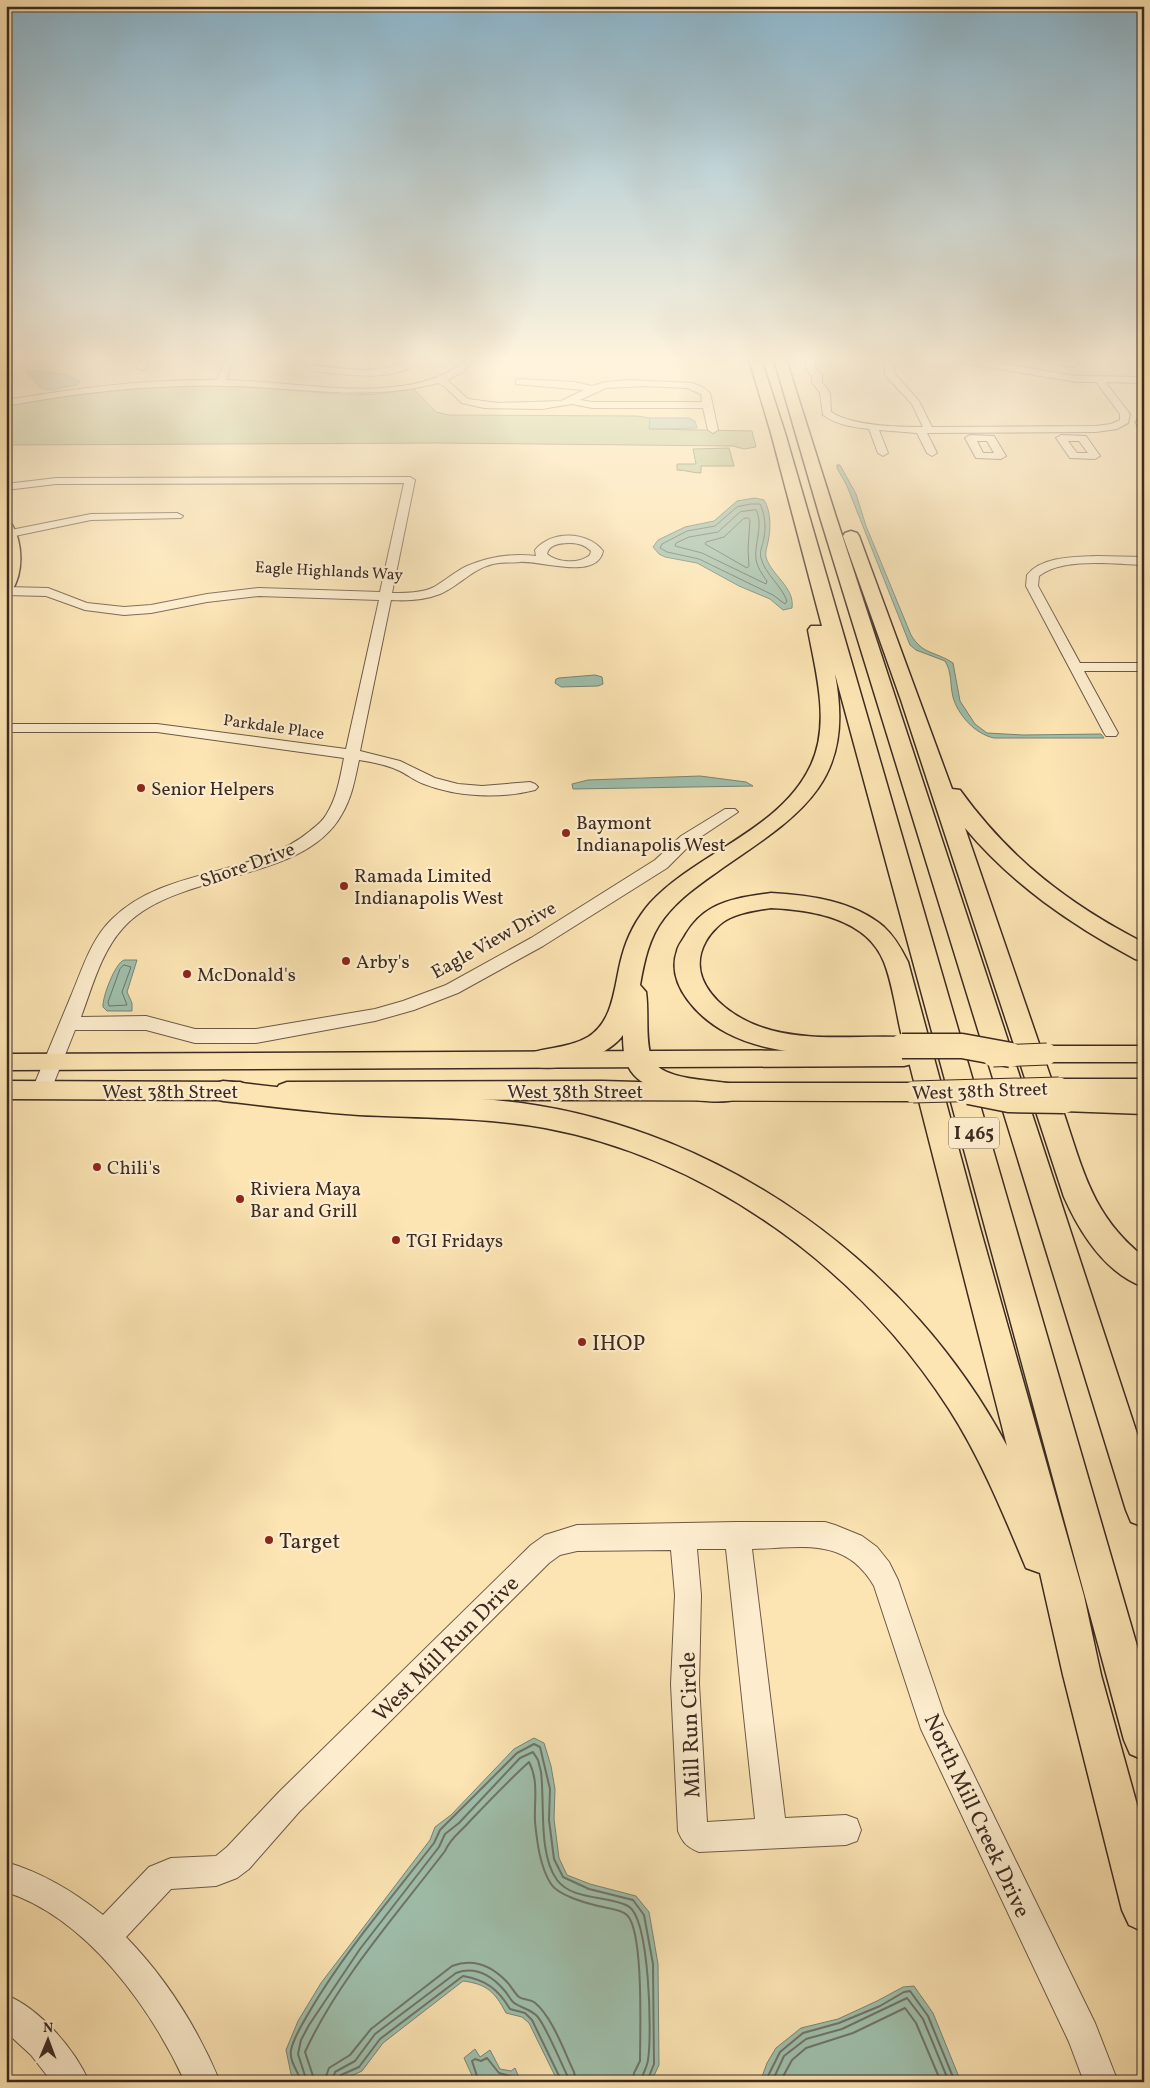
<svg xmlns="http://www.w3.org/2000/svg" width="1150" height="2088" viewBox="0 0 1150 2088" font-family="Vollkorn,serif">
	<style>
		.green { fill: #b8c591; stroke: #7a785a }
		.water { fill: #9fbfac; stroke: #788475 }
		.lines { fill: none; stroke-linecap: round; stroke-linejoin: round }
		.shore-far1 { stroke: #6e7567; stroke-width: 1 }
		.shore { stroke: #6e7567; stroke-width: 2 }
		.minor-casing { stroke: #6d5946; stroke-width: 2 }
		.major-casing { stroke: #3d2b22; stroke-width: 3 }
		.highway-casing { stroke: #3d2b22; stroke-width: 3 }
		.minor { fill: #fdedce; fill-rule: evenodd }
		.major { fill: #fce4b3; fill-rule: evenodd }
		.highway { fill: #fce4b3; fill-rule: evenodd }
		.major-bridge-casing { stroke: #3d2b22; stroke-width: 23; stroke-linecap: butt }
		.highway-bridge-casing { stroke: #3d2b22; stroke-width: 27; stroke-linecap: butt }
		.major-bridge { stroke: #fce4b3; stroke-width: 21 }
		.highway-bridge { stroke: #fce4b3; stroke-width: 24 }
		.poi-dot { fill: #8f2418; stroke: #fdedce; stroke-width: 2 }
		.labels { text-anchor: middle; stroke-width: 4.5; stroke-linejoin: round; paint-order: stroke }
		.far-street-label { font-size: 16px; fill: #3d2b22; stroke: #fdedce }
		.shield { fill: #fdedce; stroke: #776556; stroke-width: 1 }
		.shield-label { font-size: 18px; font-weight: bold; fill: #3d2b22 }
		.poi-label { font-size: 19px; fill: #3d2b22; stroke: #fdedce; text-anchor: start }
		.street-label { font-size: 19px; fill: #3d2b22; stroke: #fdedce }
		.near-poi-label { font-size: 22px; fill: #3d2b22; stroke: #fdedce; text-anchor: start }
		.near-street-label { font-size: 22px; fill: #3d2b22; stroke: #fdedce }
	</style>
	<rect width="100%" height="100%" fill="#fce4b3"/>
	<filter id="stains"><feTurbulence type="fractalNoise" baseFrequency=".004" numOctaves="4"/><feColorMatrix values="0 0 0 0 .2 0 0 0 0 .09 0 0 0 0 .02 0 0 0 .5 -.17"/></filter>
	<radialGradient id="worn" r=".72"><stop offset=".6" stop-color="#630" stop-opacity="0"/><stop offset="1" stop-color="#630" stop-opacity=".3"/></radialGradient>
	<path class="green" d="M225 385 354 395 379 394 414 389 436 412 449 415 637 416 650 418V429L752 431 756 447 744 449 733 446 439 443 6 445V405L81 393 142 386Z
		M729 448 734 466H701V473C692 473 686 470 677 470V464H696L693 449Z"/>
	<path class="water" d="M31 370C46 371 67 373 80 381L77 385 52 390 42 389 25 371Z
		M650 418H689L695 421 697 428 649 429Z
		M840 465 856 494 866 526 911 635C923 655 935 651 953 663L960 701 975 724 987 733 1023 735 1101 734 1104 738H994C975 734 958 715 953 697 950 685 952 672 945 661L916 650 910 645 847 486 837 468V465Z
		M755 498 764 500C771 511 771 529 768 542 767 547 765 552 766 557 771 575 795 587 792 608L783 610 770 599 739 586 697 563 665 557 659 554 653 547 658 540 685 527 714 521 737 501Z
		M595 675 602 677 603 684 598 686 561 687 555 683 556 679 559 678Z
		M700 776 746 782 753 786 573 789 572 784 588 780Z
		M124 960H137L127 992 132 1003V1011H107L103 1007C102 998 115 963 124 960Z
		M534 1738 544 1743 551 1766 555 1789 554 1819 559 1858 567 1875 590 1884 636 1896 649 1912 658 1964 659 2065 651 2082H558L529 2023 522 2017 506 2013C495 1992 487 1984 463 1981L383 2043 362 2071 338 2082H298L291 2074 286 2050 298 2021 321 1983 430 1840 435 1827 451 1815 514 1749Z
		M914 1986 933 2013 961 2082H760L767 2063 776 2048 801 2028 838 2019 877 2001 903 1987Z
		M475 2049 480 2057 490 2050 500 2069 511 2071 515 2068 521 2082H475L464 2058Z"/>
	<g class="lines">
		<path class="shore-far1" d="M751 504H760C765 514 766 527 764 538 763 545 759 551 761 558 765 574 781 585 787 601L785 604 773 595 699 559 667 552 660 548 662 544 687 531 715 526 737 507Z
			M756 510C764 524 754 544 756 559 757 567 762 574 767 581L766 584 702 553 675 546 676 543 689 537 718 532 740 512Z
			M748 518 750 520 748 549 749 566 747 568 705 544 706 542 724 537 743 519Z
			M124 965 131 967 122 992 127 1005 109 1006 108 1002 120 969Z"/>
		<path class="shore" d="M301 2082C299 2072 289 2062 291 2050 294 2036 304 2021 311 2009 345 1951 393 1896 434 1843L440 1830 517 1753 534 1744 540 1747 550 1789 549 1820 554 1859 563 1877 589 1889 633 1900 644 1915 653 1964 654 2064 647 2082
			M307 2082 298 2054 301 2040 309 2025 360 1949 439 1847 445 1834 459 1823 520 1758 533 1752 538 1760 541 1772C545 1804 538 1854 557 1880 573 1901 607 1895 628 1906 650 1918 652 2036 648 2060 647 2068 642 2074 641 2082
			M315 2082 305 2052C338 1980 397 1914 445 1851 452 1836 460 1833 470 1821 489 1801 508 1781 529 1762 539 1781 534 1801 535 1822 537 1842 540 1867 551 1884 558 1895 585 1903 598 1906 606 1908 621 1909 627 1915 644 1932 640 2033 640 2061L634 2073 633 2082
			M324 2082 329 2068 350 2055 371 2029 452 1966C473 1958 492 1966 507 1982 511 1986 515 1994 519 1997 523 2000 529 1999 534 2002 552 2016 564 2051 574 2072L576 2082
			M332 2082 335 2072 355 2061 375 2034 456 1973C475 1966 491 1975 504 1990 507 1993 510 1999 513 2002 520 2008 529 2008 537 2016 546 2026 560 2061 567 2075L568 2082
			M338 2082 341 2075 359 2067 380 2039 463 1976C486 1980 498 1989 510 2009L525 2013 532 2020 562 2082
			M479 2082 472 2061 475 2059 481 2061 487 2058 499 2073 513 2077 516 2082
			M765 2082 780 2052 803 2033 839 2023 880 2006 904 1992 910 1991 928 2016 955 2082
			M772 2082 784 2056 806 2039 842 2029 907 1998 923 2019 949 2082
			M780 2082 792 2060 806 2048 853 2033 905 2008 916 2023 941 2082"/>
		<g class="minor-casing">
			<path id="minor" d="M139 359H148L149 363 144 369 141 370 136 367 139 363Z
				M225 359H234L226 380C281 381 339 393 394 387 411 385 427 382 442 375 454 370 463 359 475 359L463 372 447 380 468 399 498 403 561 401 584 390 516 384V380L519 379 574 382 592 386 606 382 629 380 692 383 702 387 710 393 718 430 713 433 708 430 703 408H592L572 404 542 409 484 408 462 403 445 387 438 383C368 402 300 387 228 386 153 384 80 392 6 406V400C76 388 146 379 217 380ZM643 386 687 388 701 394 702 402H592L580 400 606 388Z
				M411 359H422C400 381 359 376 330 373 323 372 313 372 307 368L312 365C345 369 381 376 411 359Z
				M806 359H814L815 368 822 375V382L830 393 831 412C853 426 896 427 923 427L912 404 885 375 884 359H892L895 374 919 401 932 427 1096 426 1111 424 1120 420V414L1096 382H1077L956 362 952 359H973L1077 376 1144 377V383L1105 382 1130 414 1128 423 1117 429 1096 432 927 433 937 453 932 456 927 453 917 433 879 430 888 453 883 456 878 453 869 429C852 427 837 425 823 415L820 393 812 382V376L806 369Z
				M1039 359 1070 361 1071 359H1080L1077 365 1070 367Z
				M1128 359H1144V364L1129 361Z
				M1140 419 1144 420V430L1140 429 1135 422Z
				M970 435 994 436 1006 456 1001 459 976 458 965 438ZM977 441H987L994 453H983Z
				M1061 435 1086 436 1100 456 1095 459 1070 458 1056 438ZM1068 441H1079L1088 453H1077Z
				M410 477 415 480 392 593C405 593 423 593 434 587 446 580 456 571 467 566 488 557 513 553 536 556L535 550C551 530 588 531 603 551 597 581 539 560 520 562 511 563 501 562 493 564 472 569 459 586 440 594 425 600 406 601 391 600L360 751 400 761 435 778 458 784 482 786 530 782 535 784 538 787 535 790C501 799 457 797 424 784 415 781 408 775 400 771 387 765 373 762 359 760 355 779 352 797 342 814 303 885 176 869 123 928 101 952 92 988 81 1017L146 1016 195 1029H256L375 1009 403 1001 446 985 531 938 655 860 681 836 725 809H735L738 812 693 842 667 868 543 946 458 993 414 1010 375 1021 256 1043H195L146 1030H75L49 1095 42 1097 35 1095 32 1090C45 1059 58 1027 71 996 82 970 91 939 112 919 166 866 253 878 310 831 316 826 322 822 326 815 337 798 340 778 344 758L157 732H6V724H157L346 749 379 600 259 596 207 602 151 613 124 615 85 610 46 596 6 595V587L48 588 87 603 124 607 151 605 207 594 259 588 380 592 404 483 56 484 6 490V484L56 478ZM570 543C578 543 585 545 591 551L590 555C579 564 558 563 547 554 549 544 561 543 570 543Z
				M177 513 183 516 181 518 91 520 10 537H6V531L91 514Z
				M1097 556 1144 557V565C1114 564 1063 557 1039 576L1038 586 1080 663H1144V671H1084L1118 733 1116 736H1106L1104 733 1026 586 1027 575C1042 556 1075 557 1097 556Z
				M737 1522H825L835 1525 862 1536 877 1547 889 1562 898 1580 944 1714 1095 2023 1118 2082H1084L1069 2042 921 1729 874 1586C845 1536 801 1548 752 1549L785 1818 846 1815 857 1819 861 1830 857 1841 846 1845 699 1852C687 1847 683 1843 678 1831L671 1684 675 1595 671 1550 577 1551 560 1555 549 1563 299 1812 249 1869 237 1878 216 1886 171 1889 126 1937C166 1978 198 2029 220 2082H185C151 2008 87 1918 6 1892V1862C43 1873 73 1891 103 1915L149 1867 171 1858 216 1856 227 1847 279 1792 531 1545 545 1535 577 1525ZM697 1549H726L755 1819 707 1822 699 1684 701 1595Z
				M6 1995C39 2008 75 2049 89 2082H52L31 2055 6 2032Z"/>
		</g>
		<g class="major-casing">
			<path id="major" d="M6 522 11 523C23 542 24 573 11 592L6 593Z
				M1047 1046H1144V1062H1047L1039 1060 1036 1054 1039 1048Z
				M904 1050 912 1052 915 1058 912 1064 904 1066 6 1070V1054Z
				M1059 1079H1144V1097H1059L1051 1094 1047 1088 1051 1082Z
				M6 1081 240 1082 248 1085 252 1091 248 1097 240 1100 6 1099Z
				M602 1081 672 1083H913L921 1086 925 1092 921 1098 913 1101C704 1101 496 1099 287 1100L279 1097 275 1091 279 1085 287 1082Z"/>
		</g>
		<g class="highway-casing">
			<path id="highway" d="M749 359H761L785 433 1144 1670V1760L1130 1754 1124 1740 835 674C855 781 803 813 724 867 703 882 680 897 664 918 649 937 644 962 640 985L646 992C649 1013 645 1037 651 1057 659 1082 716 1079 737 1085L741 1092 737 1099C712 1107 652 1095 634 1075 624 1064 623 1049 623 1035 609 1056 558 1073 534 1066L530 1059 534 1052C552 1047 571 1047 588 1037 615 1020 614 984 622 956 627 937 637 918 650 903 696 853 780 830 810 767 831 725 816 673 808 630L811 626H822L771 433Z
				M774 359H786L836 517 1144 1455V1527L1131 1522 1126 1510 820 517Z
				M851 531 857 533 859 536 952 789 960 790C1010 859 1068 904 1144 943V961L1135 959C1070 924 1013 885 965 828L1056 1093 1064 1091 1144 1094V1114L1063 1111C1083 1170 1092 1216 1144 1257V1287C1105 1273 1080 1233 1064 1197L901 700 843 536 845 533Z
				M771 893C809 895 854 901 884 927 895 937 902 950 908 962L980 1228 1084 1596 1101 1675 1144 1830V1932L1129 1925 1122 1910 1063 1675 1040 1573 1026 1568C1003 1513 981 1459 949 1409 859 1269 710 1159 545 1128 483 1117 421 1118 359 1115 313 1112 268 1106 223 1101L213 1098 209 1091 213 1084 223 1081C269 1086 314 1092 360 1094 414 1097 468 1096 521 1103 725 1131 911 1265 1007 1446L907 1054C891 1059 863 1055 846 1055 806 1054 763 1052 727 1033 700 1019 665 985 677 951 678 945 683 940 686 934 692 924 701 914 712 908 730 898 751 896 771 893ZM771 908C811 910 867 918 884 962 893 985 896 1012 902 1037 856 1035 803 1043 758 1026 724 1013 684 980 706 941 711 932 721 922 730 918 743 912 757 910 771 908Z"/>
		</g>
		<use href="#minor" class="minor"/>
		<use href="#major" class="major"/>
		<use href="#highway" class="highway"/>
		<g class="major-bridge-casing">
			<path id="major-bridge" d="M993 1056 1047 1054
				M913 1092 1059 1088"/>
		</g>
		<g class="highway-bridge-casing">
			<path id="highway-bridge" d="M902 1046H962L1011 1055
				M969 1092 1009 1100 1064 1101"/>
		</g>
		<use href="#major-bridge" class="major-bridge"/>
		<use href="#highway-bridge" class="highway-bridge"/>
	</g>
	<linearGradient id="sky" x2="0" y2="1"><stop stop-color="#8bb8d0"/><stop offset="0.55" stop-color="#fef3dd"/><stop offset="1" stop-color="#fef3dd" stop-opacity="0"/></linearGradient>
	<rect width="1150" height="651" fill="url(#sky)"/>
	<g class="poi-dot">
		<circle cx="141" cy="788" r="5"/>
		<circle cx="566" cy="833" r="5"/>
		<circle cx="344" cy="886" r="5"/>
		<circle cx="346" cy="961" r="5"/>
		<circle cx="187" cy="974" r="5"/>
		<circle cx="97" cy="1167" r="5"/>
		<circle cx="240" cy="1199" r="5"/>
		<circle cx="396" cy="1240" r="5"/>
		<circle cx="582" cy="1342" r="5"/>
		<circle cx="269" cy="1540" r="5"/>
	</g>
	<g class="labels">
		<g class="far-street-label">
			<text transform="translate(329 570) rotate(3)" y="6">Eagle Highlands Way</text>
			<text transform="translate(274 726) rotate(8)" y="6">Parkdale Place</text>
		</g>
		<rect class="shield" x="949" y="1117.5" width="50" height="31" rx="4"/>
		<g class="shield-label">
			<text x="974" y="1139">I 465</text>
		</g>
		<g class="poi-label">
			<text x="151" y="795">Senior Helpers</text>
			<text x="576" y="829">Baymont<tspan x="576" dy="22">Indianapolis West</tspan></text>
			<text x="354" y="882">Ramada Limited<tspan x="354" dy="22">Indianapolis West</tspan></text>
			<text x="356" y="968">Arby's</text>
			<text x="197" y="981">McDonald's</text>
			<text x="107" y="1174">Chili's</text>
			<text x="250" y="1195">Riviera Maya<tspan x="250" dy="22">Bar and Grill</tspan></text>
			<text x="406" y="1247">TGI Fridays</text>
		</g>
		<g class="street-label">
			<text transform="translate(247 864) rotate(-20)" y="7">Shore Drive</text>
			<text transform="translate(493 939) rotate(-29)" y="7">Eagle View Drive</text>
			<text transform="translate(980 1090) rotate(-2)" y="7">West 38th Street</text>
			<text x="170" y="1098">West 38th Street</text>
			<text x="575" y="1098">West 38th Street</text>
		</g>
		<g class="near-poi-label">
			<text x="592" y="1350">IHOP</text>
			<text x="279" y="1548">Target</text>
		</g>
		<g class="near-street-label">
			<text transform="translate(445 1648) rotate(-45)" y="8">West Mill Run Drive</text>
			<text transform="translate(689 1725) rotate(-92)" y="8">Mill Run Circle</text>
			<text transform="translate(978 1815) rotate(65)" y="8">North Mill Creek Drive</text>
		</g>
	</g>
	<rect width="1150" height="2088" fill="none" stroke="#fce4b3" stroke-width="25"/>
	<rect x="8" y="8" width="1135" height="2073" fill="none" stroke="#3d2b22" stroke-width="2.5"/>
	<rect x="12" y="12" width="1125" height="2063" fill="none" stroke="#3d2b22"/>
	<g transform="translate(48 2040) rotate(1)" stroke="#fdedce" stroke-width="4" paint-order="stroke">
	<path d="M0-4L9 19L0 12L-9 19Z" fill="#3d2b22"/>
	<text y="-8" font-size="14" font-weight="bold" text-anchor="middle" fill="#3d2b22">N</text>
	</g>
	<rect width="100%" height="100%" filter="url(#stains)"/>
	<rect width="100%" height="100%" fill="url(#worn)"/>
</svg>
